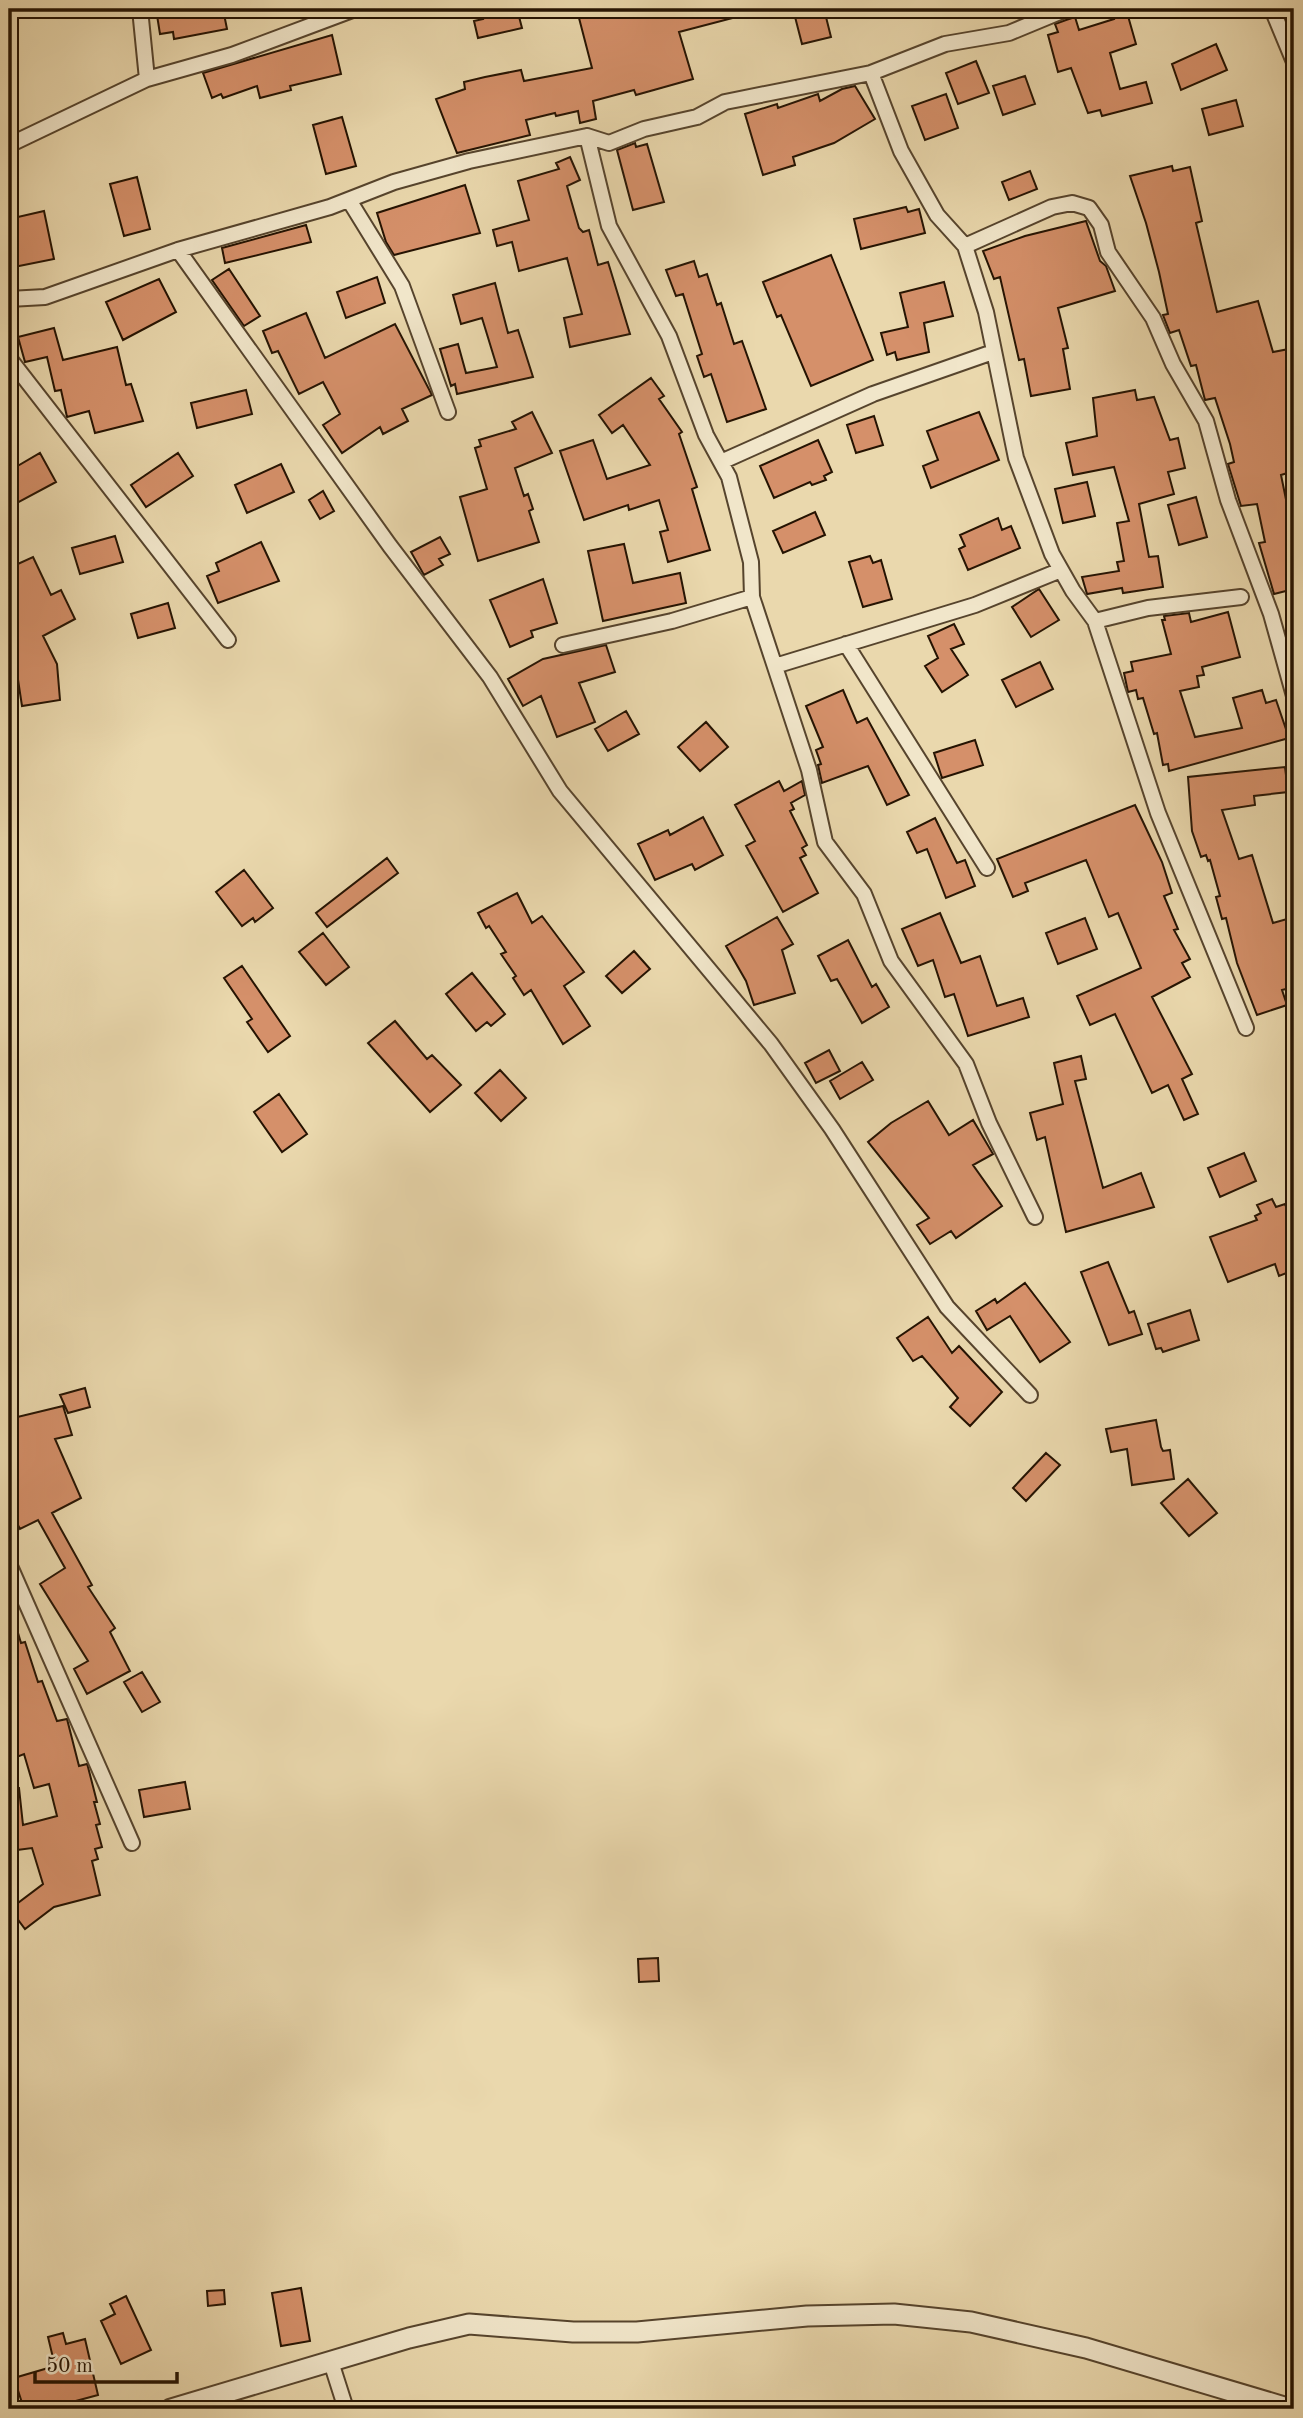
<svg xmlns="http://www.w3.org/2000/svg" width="1303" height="2418" viewBox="0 0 1303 2418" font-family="'Old Standard TT',serif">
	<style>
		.building { fill: #d5906a; stroke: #251302; stroke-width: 2 }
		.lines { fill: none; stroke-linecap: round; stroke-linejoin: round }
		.minor-casing { stroke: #56442d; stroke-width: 18 }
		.tertiary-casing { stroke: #56442d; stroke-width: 23 }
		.minor { stroke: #f1e6ca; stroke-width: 14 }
		.tertiary { stroke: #f1e6ca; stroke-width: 19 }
	</style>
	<rect width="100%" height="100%" fill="#ead8ad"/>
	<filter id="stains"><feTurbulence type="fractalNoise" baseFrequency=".00286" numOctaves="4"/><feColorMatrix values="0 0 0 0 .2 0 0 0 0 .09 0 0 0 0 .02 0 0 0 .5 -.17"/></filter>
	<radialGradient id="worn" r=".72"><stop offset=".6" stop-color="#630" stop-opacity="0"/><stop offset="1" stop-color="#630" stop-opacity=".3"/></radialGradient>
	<path class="building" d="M156 9H223L227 29 174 39 173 32 160 34Z
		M480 9H517L522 28 478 38 474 21 483 19Z
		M581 9H748V14L679 32 693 79 636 95 634 90 593 101 596 119 580 123 578 111 556 116 555 113 526 120 530 135 457 153 436 99 465 89 464 82 485 77 521 70 524 81 592 68 579 18H583Z
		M793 9H824L831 37 802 44Z
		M1126 9 1136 44 1110 53 1120 89 1146 82 1152 103 1102 116 1100 110 1088 113 1071 68 1058 72 1048 35 1058 32 1055 24 1066 20 1075 17 1079 30 1114 19 1112 12Z
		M332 35 341 74 290 86 291 90 260 98 257 86 223 98 221 94 212 98 203 73Z
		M1216 44 1227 70 1181 90 1172 64Z
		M976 61 989 93 958 104 946 73Z
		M1025 76 1035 104 1003 115 993 86Z
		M855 86 875 119 834 143 793 157 795 165 763 175 745 114 777 104 778 108 818 94 820 101 842 89Z
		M946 94 958 128 925 140 912 106Z
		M1236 100 1243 126 1209 135 1202 109Z
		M342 117 356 166 326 174 313 125Z
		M635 143 636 147 647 144 664 202 633 210 617 150Z
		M570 157 580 180 567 186 579 228 583 232 589 230 598 265 608 262 630 334 570 347 564 318 582 314 567 258 519 271 512 242 497 246 493 230 529 220 518 181 559 169 556 163Z
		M1172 166 1173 171 1190 167 1202 221 1196 223 1217 312 1258 301 1273 352 1294 348V471L1281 475 1294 539V589L1274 594 1259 543 1265 542 1257 504 1241 506 1228 464 1234 462 1230 444 1215 398 1205 400 1196 365 1191 366 1179 330 1170 333 1163 315 1168 314 1159 272 1146 223 1130 176Z
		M1030 171 1037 189 1009 200 1002 182Z
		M137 177 150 229 124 236 110 184Z
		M465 185 480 233 394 255 386 242 377 213Z
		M906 207 908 212 919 209 925 233 861 249 854 219Z
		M44 211 54 259 9 268V219Z
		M1086 221 1100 261 1106 266 1115 291 1058 308 1068 348 1063 349 1070 389 1031 396 1024 359 1019 360 1000 277 994 279 983 251 1025 236Z
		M306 225 311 242 225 263 222 248Z
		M831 255 873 360 811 386 781 315 777 317 763 282Z
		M694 261 699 277 707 274 717 305 721 303 734 344 742 341 766 409 727 422 711 374 704 377 697 356 702 354 683 294 676 296 666 270Z
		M229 269 260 316 244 326 212 280Z
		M377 277 385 303 346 318 337 292Z
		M159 279 176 312 123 340 106 302Z
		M944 282 953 316 924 323 929 352 897 360 895 352 887 355 881 333 908 327 900 293Z
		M495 283 508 333 518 330 533 377 457 394 455 384 451 386 440 349 458 344 466 373 497 367 482 318 461 324 453 295Z
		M306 313 325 358 395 324 432 395 402 409 408 421 383 434 380 427 342 453 323 425 340 414 323 382 299 394 278 351 272 353 263 331Z
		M54 328 63 360 117 347 126 385 131 384 143 421 95 433 89 411 67 417 61 390 55 391 47 357 25 362 18 337Z
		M651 378 664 396 659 399 682 432 679 434 697 487 692 489 710 550 668 562 660 532 668 530 659 500 629 510 628 505 584 520 560 451 593 440 607 479 650 465 623 425 612 433 599 415Z
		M246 390 252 414 197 428 191 403Z
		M1135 390 1137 400 1154 397 1170 440 1178 438 1185 468 1168 472 1174 494 1139 504 1149 557 1158 556 1163 587 1123 593 1122 588 1087 594 1082 577 1119 571 1117 562 1124 561 1117 523 1129 521 1114 467 1073 475 1066 443 1097 436 1093 398Z
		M532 412 552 453 515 468 524 496 528 494 533 509 529 511 539 542 478 561 460 497 487 489 475 448 481 446 479 440 516 429 512 422Z
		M979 412 999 460 931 488 923 466 938 460 927 431Z
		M874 416 883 445 856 453 847 425Z
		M818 440 832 472 824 476 826 480 812 485 810 482 774 498 760 466Z
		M40 453 56 482 17 503 9 488V471Z
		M178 453 193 476 146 507 131 485Z
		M281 464 294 492 247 513 235 485Z
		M1087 482 1095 516 1063 523 1055 489Z
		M323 491 334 511 320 519 309 500Z
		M1196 497 1207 537 1179 545 1168 505Z
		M815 512 825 535 783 553 773 531Z
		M998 518 1002 530 1011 526 1020 548 968 570 959 549 965 546 960 535Z
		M115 536 123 562 80 574 72 548Z
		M440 537 450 554 439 559 443 565 424 575 411 552Z
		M261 542 279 581 218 603 207 576 219 571 216 563Z
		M624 544 633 583 680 573 686 603 603 621 588 551Z
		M870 556 873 563 881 560 892 599 863 607 849 562Z
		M33 557 51 595 61 590 75 619 43 636 57 664 60 700 22 706 17 673 11 661 15 659 9 647V568Z
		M543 579 557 623 531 631 533 637 510 647 490 600Z
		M1039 589 1059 620 1031 637 1012 607Z
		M168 603 175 628 138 638 131 614Z
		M1228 612 1240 657 1202 667 1204 675 1197 676 1199 687 1180 691 1195 737 1242 728 1233 698 1262 690 1266 703 1276 700 1289 738 1169 771 1168 764 1163 765 1157 733 1154 734 1143 698 1138 699 1136 690 1128 692 1124 673 1133 671 1131 662 1171 654 1162 620H1165L1164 616 1189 613 1191 622Z
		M954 624 964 644 951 649 968 675 942 692 925 666 938 658 928 636Z
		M606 645 615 672 579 683 595 722 557 737 541 696 523 706 508 679 543 659Z
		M1040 662 1053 689 1016 707 1002 680Z
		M843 690 857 723 867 718 909 795 887 805 868 766 822 783 818 765 821 764 816 750 823 747 806 706Z
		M626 711 639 734 608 751 595 729Z
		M706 722 728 747 700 771 678 747Z
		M975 740 983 765 942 778 934 753Z
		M1285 767 1288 792 1254 796 1255 805 1222 810 1239 859 1252 855 1273 923 1294 917V987L1282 990 1287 1005 1257 1015 1237 963 1226 918 1222 919 1216 897 1220 896 1210 860 1208 861 1206 855 1201 857 1192 831 1188 777Z
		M779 781 784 791 802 781 805 795 791 803 794 809 790 811 807 845 802 848 806 855 800 858 818 893 783 912 746 846 755 841 735 805Z
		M1135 805 1162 862 1172 893 1164 896 1178 929 1174 930 1190 959 1182 963 1190 977 1152 997 1192 1074 1182 1079 1198 1114 1184 1120 1168 1085 1152 1093 1115 1014 1090 1025 1077 996 1141 968 1118 913 1109 917 1086 860 1025 883 1028 891 1013 897 997 859Z
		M703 817 723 855 695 870 692 864 655 880 638 844 668 830 670 835Z
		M935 818 957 863 965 860 975 886 946 898 927 849 917 853 907 832Z
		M387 858 398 873 327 927 316 913Z
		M244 870 273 908 255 922 253 918 242 926 216 892Z
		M517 893 532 923 542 916 584 972 564 986 590 1026 563 1044 531 990 524 995 513 978 516 976 501 954 506 952 489 926 486 928 478 913Z
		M940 913 961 963 980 956 997 1006 1023 998 1029 1017 968 1036 954 994 945 997 933 960 918 966 902 929Z
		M777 917 793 944 782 950 795 993 754 1005 746 981 726 946Z
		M1085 918 1097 949 1058 964 1046 933Z
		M323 933 349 967 326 985 299 952Z
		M848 940 872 987 876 984 889 1007 862 1023 837 979 831 981 818 956Z
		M634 951 650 969 622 993 606 976Z
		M242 966 290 1036 268 1052 247 1022 252 1019 224 978Z
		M472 973 505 1014 491 1026 487 1022 476 1031 446 994Z
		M395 1021 427 1059 432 1055 461 1085 430 1112 368 1043Z
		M829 1050 840 1071 816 1083 805 1063Z
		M1081 1056 1086 1079 1075 1081 1103 1188 1141 1173 1154 1207 1066 1232 1045 1137 1037 1140 1030 1113 1063 1104 1054 1063Z
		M862 1062 873 1080 840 1099 830 1081Z
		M500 1070 526 1098 501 1121 475 1093Z
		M279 1094 307 1134 282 1152 254 1112Z
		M928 1101 949 1135 973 1120 993 1154 973 1165 1002 1206 956 1238 951 1231 930 1244 917 1225 929 1218 868 1142 891 1123Z
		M1244 1153 1256 1181 1220 1197 1208 1168Z
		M1272 1199 1276 1207 1285 1204 1294 1226V1270L1279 1276 1275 1264 1228 1282 1210 1237 1257 1220 1255 1216 1261 1213 1257 1205Z
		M1108 1262 1129 1313 1134 1311 1142 1334 1109 1345 1081 1272Z
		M1025 1283 1070 1342 1040 1362 1010 1316 987 1330 976 1311 995 1299 997 1303Z
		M1190 1310 1199 1340 1163 1352 1161 1348 1156 1349 1148 1324Z
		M928 1317 952 1353 959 1346 1002 1392 970 1426 950 1407 958 1398 922 1356 913 1361 897 1338Z
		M85 1388 90 1407 68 1413 60 1395Z
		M63 1406 72 1435 55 1439 81 1498 52 1513 92 1585 88 1587 115 1628 110 1632 130 1671 87 1694 74 1669 88 1661 40 1584 65 1568 38 1520 20 1529 9 1508V1419Z
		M1156 1420 1161 1447 1163 1451 1170 1450 1174 1479 1132 1485 1127 1449 1111 1452 1106 1429Z
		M1046 1453 1060 1465 1026 1501 1013 1488Z
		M1188 1479 1217 1513 1189 1536 1161 1503Z
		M13 1616 21 1643 25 1642 38 1682 42 1681 57 1721 67 1719 79 1766 87 1764 88 1767 97 1802H94L100 1824 96 1825 102 1847 95 1849 98 1859 92 1861 100 1895 54 1907 25 1929 10 1909 43 1884 32 1848 9 1851V1788H19L23 1825 57 1816 49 1784 34 1788 24 1754 9 1760V1617Z
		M142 1672 160 1702 142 1712 124 1682Z
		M185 1782 190 1809 144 1817 139 1790Z
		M658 1958 659 1981 639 1982 638 1959Z
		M301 2288 310 2341 281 2346 272 2293Z
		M224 2290 225 2304 208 2306 207 2291Z
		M126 2296 151 2350 121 2364 101 2321 115 2314 110 2304Z
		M63 2333 66 2344 85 2339 98 2395 46 2409H24L14 2378 55 2366 48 2337Z"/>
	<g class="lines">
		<g class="minor-casing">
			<path id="minor" d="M140 9 147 79
				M1272 9 1294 62
				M871 73 901 151 937 215 965 246 986 312 1016 458 1052 554 1073 591 1095 621 1158 813 1246 1028
				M587 136 609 226 669 336 706 435 729 477 751 562 752 597 809 770 825 842 864 894 891 961 966 1064 989 1123 1035 1217
				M9 145 147 79 232 55 355 9
				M349 200 402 286 448 412
				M965 246 1052 207 1072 203 1089 208 1101 225 1108 252 1153 318 1173 364 1206 421 1228 500 1271 614 1294 696
				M178 250 390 546 490 677 560 791 771 1044 832 1129 947 1307 1030 1395
				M9 299 45 297 178 250 330 207 394 182 469 161 587 136 609 143 644 129 697 117 725 102 871 73 945 44 1009 33 1067 9
				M9 358 228 640
				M721 462 873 394 993 352
				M1095 621 1148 608 1241 597
				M846 644 987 868
				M563 645 672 621 752 597
				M775 666 975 605 1061 570
				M9 1564 132 1843
				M331 2362 346 2409"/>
		</g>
		<g class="tertiary-casing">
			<path id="tertiary" d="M171 2409 409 2338 469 2324 573 2332H637L807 2316 894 2314 971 2322 1086 2348 1291 2409"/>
		</g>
		<use href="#minor" class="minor"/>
		<use href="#tertiary" class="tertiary"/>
	</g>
	<rect width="1303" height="2418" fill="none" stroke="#ead8ad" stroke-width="35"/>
	<rect x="10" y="10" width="1282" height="2397" fill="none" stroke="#251302" stroke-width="3.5"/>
	<rect x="18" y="18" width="1268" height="2383" fill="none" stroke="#251302" stroke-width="2"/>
	<path d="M35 2372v10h142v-10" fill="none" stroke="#251302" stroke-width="3.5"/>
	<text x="46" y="2372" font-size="21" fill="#251302" stroke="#f1e6ca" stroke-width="5" paint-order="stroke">50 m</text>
	<rect width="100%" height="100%" filter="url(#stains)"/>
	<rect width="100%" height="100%" fill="url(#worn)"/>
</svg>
